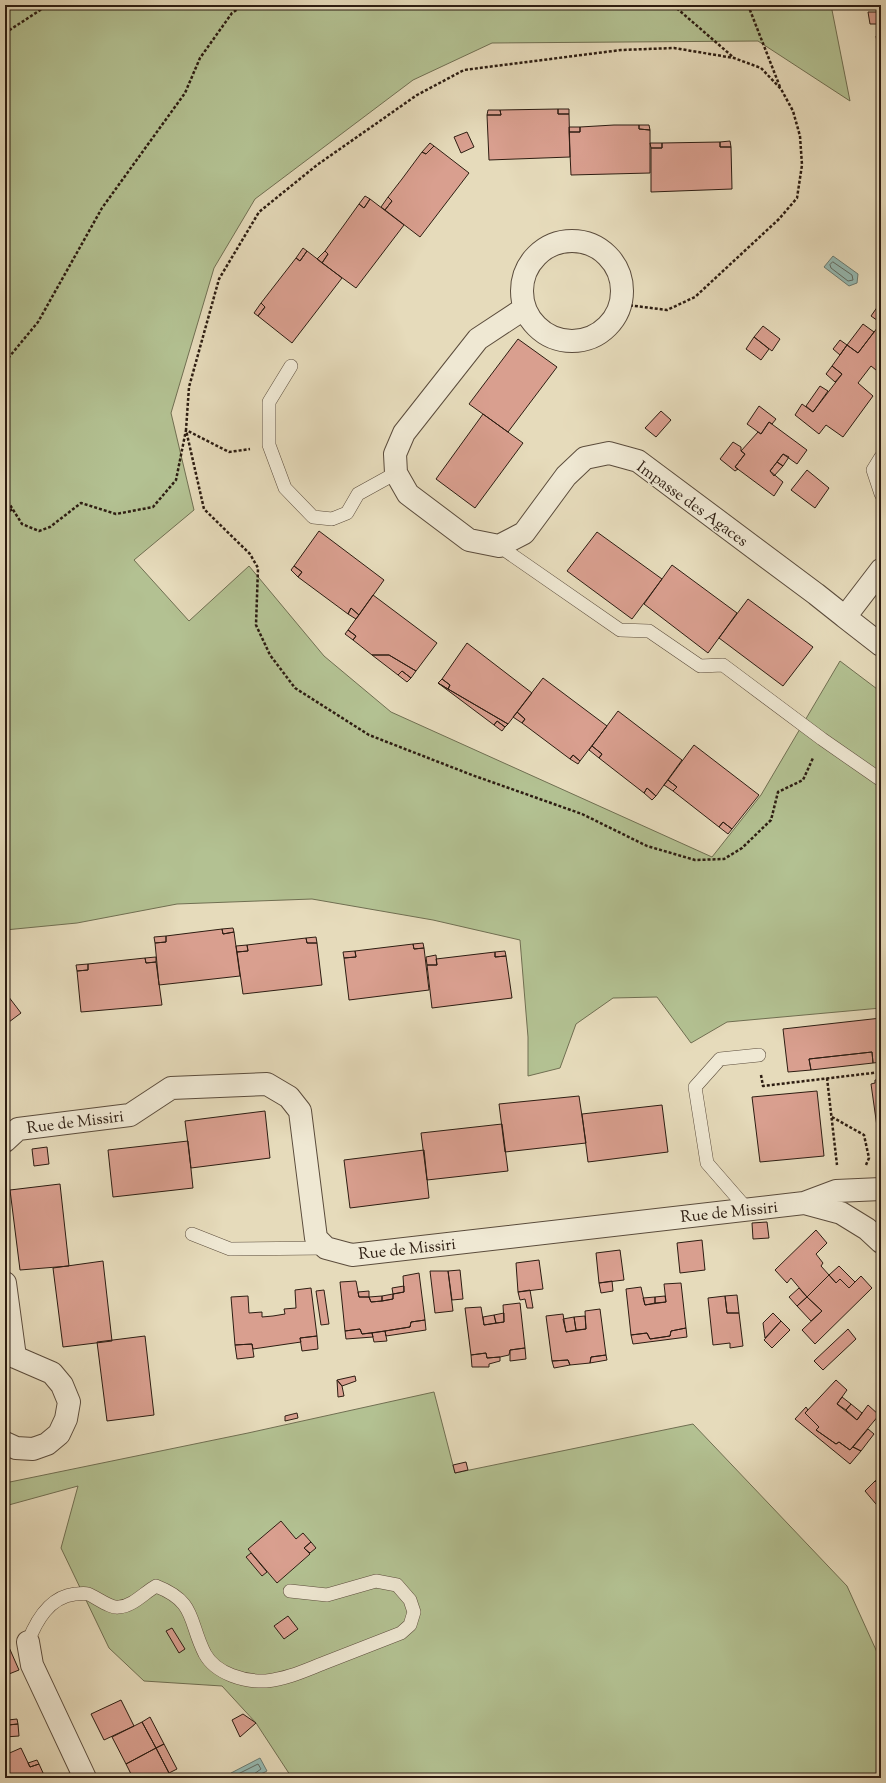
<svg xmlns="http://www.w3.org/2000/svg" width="886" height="1783" viewBox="0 0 886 1783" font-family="'Sorts Mill Goudy',serif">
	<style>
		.green { fill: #b3c192; stroke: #706f52 }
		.water { fill: #96bbb4; stroke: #6c7c73 }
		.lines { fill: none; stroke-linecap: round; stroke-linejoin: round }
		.shore { stroke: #626c63; stroke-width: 1 }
		.building { fill: #d99f8f; stroke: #2d1d12 }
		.service-casing { stroke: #5b4c3c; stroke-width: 14 }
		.minor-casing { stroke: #5b4c3c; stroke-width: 24 }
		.path { stroke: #2d1d12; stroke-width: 2.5; stroke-dasharray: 3 2; stroke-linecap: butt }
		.service { stroke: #efe8d3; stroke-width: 13 }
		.minor { stroke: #efe8d3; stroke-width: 22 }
		.labels { text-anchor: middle; stroke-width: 3; stroke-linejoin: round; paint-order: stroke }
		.street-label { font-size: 16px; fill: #2d1d12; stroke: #efe8d3 }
	</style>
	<rect width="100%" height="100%" fill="#e6dbbb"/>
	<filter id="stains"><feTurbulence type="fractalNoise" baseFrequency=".005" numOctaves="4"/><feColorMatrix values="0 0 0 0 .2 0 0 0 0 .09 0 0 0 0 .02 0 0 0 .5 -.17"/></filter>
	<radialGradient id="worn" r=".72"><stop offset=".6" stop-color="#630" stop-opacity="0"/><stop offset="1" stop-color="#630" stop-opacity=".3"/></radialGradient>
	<path class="green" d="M5 5H831L850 101 758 41 492 43 413 80 255 199 214 268 171 413 194 510 134 560 189 621 249 566 324 656 391 712 712 857 761 795 840 661 881 692V1008L727 1022 691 1043 657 997 613 998 576 1024 560 1068 528 1076V1037L520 940 433 920 312 899 177 904 77 923 5 930Z
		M434 1392 455 1473 693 1424 847 1586 881 1661V1778H292L256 1723 222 1686 144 1681 109 1648 61 1548 78 1486 5 1506V1483L248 1433Z"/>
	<path class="water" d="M833 256 858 274 857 283 849 286 824 267Z
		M260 1758 267 1771 253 1778H234L231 1773Z"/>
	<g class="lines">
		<path class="shore" d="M833 262 852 275 853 280 848 281 831 268 830 265Z
			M237 1778 238 1774 258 1764 261 1769 254 1774 253 1778"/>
	</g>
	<path class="building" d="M876 5H881V23L878 24Z
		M868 12H877L878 24H870Z
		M881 23V66L876 36 880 34 878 24Z
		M881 78V100L879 101 877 79Z
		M558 109V114H569L570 157 489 160 487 115H501L500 110Z
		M558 109H569V114H558Z
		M488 110H500L501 115H487Z
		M614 125H639V129L650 130V173L571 175 569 132H580V127Z
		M639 125H649L650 130 639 129Z
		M569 127H580V132H569Z
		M467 132 474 147 461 153 454 137Z
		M730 141 731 147H720V142Z
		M720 142V147H731L732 189 651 192V148H662V143Z
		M430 143 434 146 426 154 422 152Z
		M650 143H662V148H651Z
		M434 146 469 173 420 237 385 210 392 201 388 197 402 179 422 152 426 154Z
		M365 196 370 199 364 208 359 204Z
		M388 197 392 201 385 210 381 207Z
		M370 199 404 225 356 288 322 263 328 254 325 251 344 225 359 204 364 208Z
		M303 248 307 251 300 261 296 258Z
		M307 251 342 278 292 343 258 316 265 307 261 303 296 258 300 261Z
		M325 251 328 254 322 263 317 259Z
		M261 303 265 307 258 316 254 313Z
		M878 306 881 309V323L871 316Z
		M881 323V374L871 366 858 383 873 396 843 437 826 425 819 434 795 415 802 404 813 412 842 374 832 366 847 345 858 353Z
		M863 324 874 332 858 353 847 345Z
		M763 326 780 339 772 351 754 337Z
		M754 337 769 349 761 360 746 349Z
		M518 339 557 367 508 432 469 404Z
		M840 340 847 345 840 355 833 349Z
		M832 366 842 374 835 382 826 374Z
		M820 386 828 391 813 412 806 406Z
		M759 406 776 419 772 424 769 422 761 434 747 424Z
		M661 411 671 420 656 437 645 428Z
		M483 414 523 443 475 508 436 479Z
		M769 422 807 450 797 464 783 454 770 471 783 482 774 496 735 467 745 454 741 451 758 432 761 434Z
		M733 442 741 447V451L745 454 735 467 738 469 735 471 720 459Z
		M783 454 789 457 783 466 777 462Z
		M777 462 783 466 774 476 770 471Z
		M807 470 829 488 815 508 791 490Z
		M319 531 384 580 359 615 351 608 348 614 298 577 302 572 294 566Z
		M597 532 662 579 632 619 567 571Z
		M672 565 737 613 708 653 644 604Z
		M294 566 302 572 298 577 291 570Z
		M373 595 437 643 416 671 389 655H372L353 640 356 636 348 630Z
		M748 599 813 647 783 686 719 638Z
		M351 608 359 615 356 619 348 614Z
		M348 630 356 636 353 640 345 634Z
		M467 643 532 693 508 724 448 689 450 685 442 679Z
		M372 655H389L416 671 411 678 402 671 398 675Z
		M402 671 411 678 407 682 398 675Z
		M543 678 607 726 580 761 573 755 570 759 522 723 525 719 517 712Z
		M442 679 450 685 448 689 438 683Z
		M438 683 448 689 508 724 505 727 497 721 494 725Z
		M618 711 682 760 656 796 647 788 644 793 599 758 602 754 592 746Z
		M517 712 525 719 522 723 513 717Z
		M497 721 505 727 502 731 494 725Z
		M694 745 759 795 732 829 723 822 719 827 673 791 677 787 668 780Z
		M592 746 602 754 599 758 589 750Z
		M573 755 580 761 578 764 570 759Z
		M668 780 677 787 673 791 664 785Z
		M647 788 656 796 652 800 644 793Z
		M723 822 732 829 728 834 719 827Z
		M233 928 234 932 223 934 222 929Z
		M222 929 223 934 234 932 240 976 159 985 155 943 166 942V936Z
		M166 936V942L155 943 154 937Z
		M316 937 317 943H307L306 938Z
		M306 938 307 943H317L322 985 243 994 237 952 248 951 247 945Z
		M423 943 424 948 414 949 413 944Z
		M413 944 414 949 424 948 429 990 349 1000 344 958 356 957 355 951Z
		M247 945 248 951 237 952 236 946Z
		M355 951 356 957 344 958 343 952Z
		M505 951 506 956 495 957V952Z
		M495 952V957L506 956 512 998 432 1008 427 965H437L436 959Z
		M436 955 437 965H427L426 957Z
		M156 957V962L146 963 145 958Z
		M145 958 146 963 156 962 162 1005 81 1012 77 971 88 970V964Z
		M88 964V970L77 971 76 965Z
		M5 992 21 1013 5 1025Z
		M881 1018V1062L873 1063 872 1052 809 1059 811 1070 788 1072 783 1029Z
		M872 1052 873 1063 811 1070 809 1059Z
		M881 1079V1148H880L871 1084 875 1083V1080Z
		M817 1091 824 1156 760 1162 752 1097Z
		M579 1096 586 1143 505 1152 499 1104Z
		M662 1105 668 1152 588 1162 582 1114Z
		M265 1111 270 1158 191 1168 185 1121Z
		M502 1124 508 1171 427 1180 421 1133Z
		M188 1141 193 1188 113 1197 108 1150Z
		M47 1147 49 1164 34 1166 32 1149Z
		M424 1150 429 1198 350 1208 344 1160Z
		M60 1184 69 1266 20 1270 10 1190Z
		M767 1222 769 1238 753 1239 752 1223Z
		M816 1230 827 1243 816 1254 823 1263 821 1266 829 1275 807 1297 791 1278 787 1283 775 1270Z
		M702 1240 705 1270 680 1273 677 1243Z
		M620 1250 624 1280 599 1283 596 1253Z
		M539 1260 543 1289 518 1292 516 1263Z
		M103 1261 112 1341 63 1347 53 1268Z
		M839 1266 855 1282 849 1288 840 1279 836 1283 829 1275Z
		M460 1270 463 1299 452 1300 448 1271Z
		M430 1271H448L453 1311 435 1313Z
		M419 1273 425 1320 411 1322 410 1327 385 1331 362 1334 360 1329 345 1331 340 1282 356 1281 359 1297H369L371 1302 382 1301 393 1299V1294L404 1292 403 1276Z
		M829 1275 836 1283 840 1279 849 1288 861 1276 872 1288 815 1344 802 1330 822 1311 807 1297Z
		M612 1281 613 1291 601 1293 599 1283Z
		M681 1283 686 1328 671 1331 670 1336 650 1339 647 1333 631 1335 626 1289 641 1287 645 1305 666 1302 664 1284Z
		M404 1286V1292L393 1294 392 1288Z
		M311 1288 317 1336 300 1338 301 1342 253 1349 252 1344 235 1345 231 1297 248 1296 249 1313 262 1312V1317L273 1316 285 1314 284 1309 296 1308 295 1290Z
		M799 1288 807 1297 797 1306 789 1297Z
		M324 1290 329 1324 321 1325 316 1291Z
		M530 1290 533 1308H527L525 1299 520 1300 518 1292Z
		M369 1291V1297H359L358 1292Z
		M393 1294V1299L382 1301V1296Z
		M737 1295 739 1313H727L725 1296Z
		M382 1296V1301L371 1302 369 1297Z
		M665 1296 666 1302 655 1303V1297Z
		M725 1296 727 1313H739L743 1346 730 1348V1343L713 1345 708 1298Z
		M655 1297V1303L645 1305 643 1298Z
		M807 1297 822 1311 811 1321 797 1306Z
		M520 1303 525 1348 510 1350 509 1355 500 1357 487 1358 486 1353 471 1355 465 1308 481 1307 484 1325 504 1322 503 1305Z
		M600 1309 606 1355 591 1357 590 1363 570 1365 568 1360 552 1361 546 1316 563 1314 566 1332 586 1329 585 1311Z
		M504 1313V1322L496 1323 494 1315Z
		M773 1313 781 1321 765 1338 763 1323Z
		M494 1315 496 1323 484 1325 483 1317Z
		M585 1316 586 1329 576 1330 574 1317Z
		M574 1317 576 1330 566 1332 563 1319Z
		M425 1320 426 1330 386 1336 385 1331 410 1327 411 1322Z
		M781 1321 790 1330 772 1348 764 1340Z
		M686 1328 687 1337 633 1344 631 1335 647 1333 650 1339 670 1336 671 1331Z
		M360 1329 362 1334 372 1333 373 1337 346 1339 345 1331Z
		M848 1329 856 1339 823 1370 814 1361Z
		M385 1331 387 1341 374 1342 372 1333Z
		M145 1336 154 1415 107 1421 97 1342Z
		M317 1336 318 1349 302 1351 300 1338Z
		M252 1344 254 1357 237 1359 235 1345Z
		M525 1348 526 1359 510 1361V1350Z
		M486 1353 487 1358 500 1357V1361L489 1364V1367H472L471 1355Z
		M606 1355 607 1360 590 1363 591 1357Z
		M568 1360 570 1365 554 1368 552 1361Z
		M355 1376 356 1381 342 1386 337 1380Z
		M337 1380 342 1386 344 1396 338 1397Z
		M836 1380 847 1390 837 1404 857 1420 868 1405 879 1415 850 1450 839 1442 836 1444 816 1430 819 1427 805 1413Z
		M842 1397 851 1404 846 1410 837 1404Z
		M851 1404 862 1413 857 1420 846 1410Z
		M806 1407 808 1410 805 1413 819 1427 816 1430 836 1444 839 1442 850 1450 853 1447 861 1451 850 1464 795 1419Z
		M297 1413 298 1418 285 1421V1416Z
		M868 1429 874 1434 861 1451 853 1447Z
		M466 1462 468 1470 455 1473 453 1465Z
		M881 1475V1487L875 1481Z
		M875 1481 881 1487V1510L865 1491Z
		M281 1521 296 1539 303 1533 311 1542 304 1548 310 1554 277 1583 248 1549Z
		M311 1542 316 1548 310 1553 304 1548Z
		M251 1553 267 1572 262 1576 246 1557Z
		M288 1616 298 1629 284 1639 274 1626Z
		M172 1628 185 1649 179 1653 166 1631Z
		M5 1645H8L19 1670 9 1674 5 1665Z
		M5 1692H8V1704H5Z
		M121 1700 134 1726 104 1740 91 1714Z
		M5 1704H8V1725L18 1724 19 1736 5 1737Z
		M243 1714 256 1723 240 1737 232 1720Z
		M150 1717 164 1744 156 1748 142 1722Z
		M17 1719 18 1724 8 1725V1720Z
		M142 1722 156 1748 126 1764 112 1737Z
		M164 1744 177 1769 169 1773 156 1748Z
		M21 1748 30 1767 39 1764 44 1775 37 1778H5V1755Z
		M156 1748 169 1773 160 1778H133L126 1764Z
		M37 1760 39 1764 30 1767 28 1763Z"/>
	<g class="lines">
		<g class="service-casing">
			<path id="service" d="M291 366 269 402V445L285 488 313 517 332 519 347 513 358 494 396 473
				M881 457 873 470 881 494
				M499 546 620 630 649 631 700 666 723 665 822 739 881 780
				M747 1209 707 1163 695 1087 720 1059 759 1055
				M192 1234 230 1249 326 1248
				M28 1642C36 1621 49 1597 75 1594 79 1594 84 1593 88 1594 96 1597 111 1609 119 1607 133 1606 144 1593 156 1586 197 1602 188 1621 205 1654 216 1674 245 1682 266 1681 287 1679 306 1670 324 1663 350 1653 375 1643 401 1633L410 1625 414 1612 410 1600 397 1585 376 1581 327 1595 290 1591"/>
		</g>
		<g class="minor-casing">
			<path id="minor" d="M522 291a50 50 0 1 1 100 0a50 50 0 1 1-100 0Z
				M525 308 478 339 404 433 395 454 396 473 408 494 469 540 499 546 524 533 566 476 585 458 609 453 638 461 816 594 845 617
				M881 570 845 617 881 645
				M5 1141 18 1129 130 1115 171 1088 267 1084 289 1097 300 1111 316 1238 326 1248 352 1255 804 1203 836 1191 881 1189
				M804 1203 841 1213 867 1229 881 1242
				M5 1283 15 1357
				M5 1443 16 1448 33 1449 47 1444 59 1434 66 1419 69 1402 62 1385 52 1373 15 1357
				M28 1642 32 1665 85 1778"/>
		</g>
		<path class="path" d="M673 5 733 57
			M748 5 780 87
			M5 33 48 5
			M620 304 667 310 695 297 779 219 797 198 802 165 800 136 793 111 781 89 761 68 734 58 674 48 621 50 464 70 417 95 317 165 259 212 219 279 189 387 186 430 204 509 250 554 258 568 256 625 270 655 295 688 369 735 472 775 582 814 647 846 695 860 724 859 742 848 771 820 778 792 803 780 813 758
			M5 362 38 322 102 208 185 93 200 58 232 13 244 5
			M5 497 22 524 39 531 50 527 81 503 116 514 153 507 176 480 186 430 229 452 250 449
			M5 513 13 509
			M761 1075 763 1086 881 1072
			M827 1078 837 1165
			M832 1117 864 1135 869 1158 866 1165"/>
		<use href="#service" class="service"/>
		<use href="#minor" class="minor"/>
	</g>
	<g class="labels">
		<g class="street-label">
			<text transform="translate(693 503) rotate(36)" y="6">Impasse des Agaces</text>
			<text transform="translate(75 1121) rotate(-7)" y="6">Rue de Missiri</text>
			<text transform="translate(729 1211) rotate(-6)" y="6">Rue de Missiri</text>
			<text transform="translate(407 1248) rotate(-6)" y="6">Rue de Missiri</text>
		</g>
	</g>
	<rect width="886" height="1783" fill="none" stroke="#e6dbbb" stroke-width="20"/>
	<rect x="6" y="6" width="874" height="1771" fill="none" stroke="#2d1d12" stroke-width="2"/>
	<rect x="10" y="10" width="866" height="1763" fill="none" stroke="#2d1d12"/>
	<rect width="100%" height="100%" filter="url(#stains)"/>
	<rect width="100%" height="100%" fill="url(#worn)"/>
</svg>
